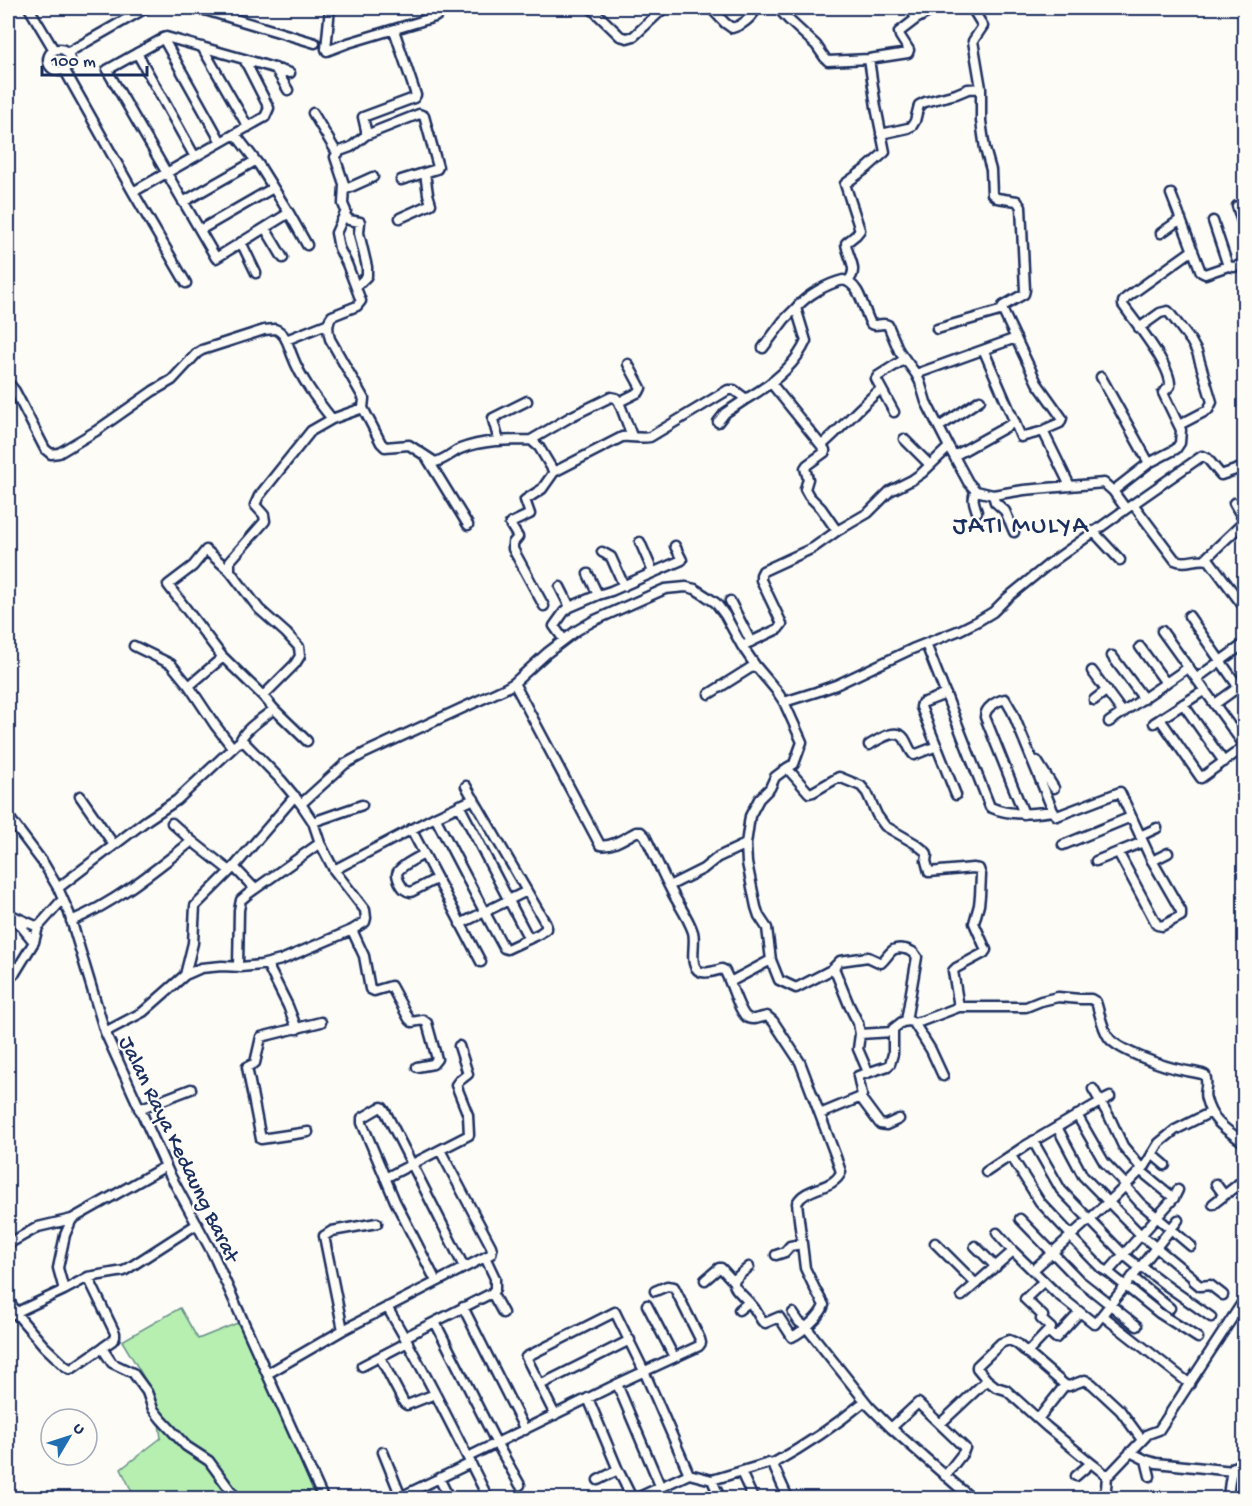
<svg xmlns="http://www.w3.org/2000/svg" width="1252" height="1506" viewBox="0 0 1252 1506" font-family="'Gochi Hand',sans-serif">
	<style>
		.green { fill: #b7efb1; stroke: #698f88; stroke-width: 1.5 }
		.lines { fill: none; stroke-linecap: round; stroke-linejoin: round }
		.minor-casing { stroke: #1b2f5e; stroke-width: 13 }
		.minor { stroke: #fdfcf7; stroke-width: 8 }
		.labels { text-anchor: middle; stroke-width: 4.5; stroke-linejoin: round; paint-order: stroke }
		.street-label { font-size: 22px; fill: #1b2f5e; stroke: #fdfcf7 }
		.quarter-label { font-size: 26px; letter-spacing: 1.5px; fill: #1b2f5e; stroke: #fdfcf7 }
	</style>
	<rect width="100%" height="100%" fill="#fdfcf7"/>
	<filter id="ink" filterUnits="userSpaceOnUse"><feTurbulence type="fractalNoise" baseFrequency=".0167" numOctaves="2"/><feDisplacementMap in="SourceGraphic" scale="12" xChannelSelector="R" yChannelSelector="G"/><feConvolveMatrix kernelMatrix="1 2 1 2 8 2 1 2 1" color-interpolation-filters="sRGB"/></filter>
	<g filter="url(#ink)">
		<path class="green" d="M180 1308 198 1339 240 1322 316 1498H135L121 1469 161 1438 155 1396 122 1341Z"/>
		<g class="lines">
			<g class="minor-casing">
				<path id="minor" d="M29 8 54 50
					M198 8 315 43
					M330 8 326 49 327 51 348 43 435 17 439 14 442 8
					M591 8 620 36 627 38 634 36 664 8
					M711 8 725 23 732 28C744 25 751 18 757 8
					M778 8 789 20 816 45 825 58 828 61 869 59 908 53 909 50 900 36 899 32 916 19 911 8
					M972 8 983 26 973 41 981 88
					M916 19 936 8
					M163 38 221 142
					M202 47 248 127
					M48 60a11 11 0 1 1 22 0a11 11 0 1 1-22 0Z
					M67 53 146 8
					M137 53 195 157
					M275 68 288 90
					M64 69 133 192 186 283
					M313 113 337 153
					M235 134 259 165 289 213 216 258 107 70 166 37 244 59
					M881 134 908 128 912 126 915 121 919 105 925 102 956 94 968 89 981 88V121L985 149 991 170 992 194 997 198 1017 201 1021 207 1025 290 1024 294 1003 306 1002 309 1037 383 1062 418 1060 423 1046 429 1044 433 1070 486
					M366 135 419 114 424 116 438 167 437 169 401 180
					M344 190 373 177
					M133 192 265 117 269 108 244 59 290 73
					M1171 194 1201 272 1205 274 1228 266 1234 267 1244 264
					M183 202 255 161
					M1237 206 1244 228
					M289 213 307 245
					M345 215 349 220 360 222 359 233 367 267V276L356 287
					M400 218 431 204 428 194 425 173
					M1213 221 1228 266
					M265 228 283 258
					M200 230 273 188
					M1161 233 1181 219
					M241 242 256 273
					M848 281C860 269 847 257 846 243L856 235 860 230 845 184 867 168 885 152 876 107 869 59
					M1139 328 1160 313 1168 311 1191 341 1197 352 1212 402 1208 410 1179 425
					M937 329 1003 310
					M286 340 329 323
					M763 348 784 320 796 308
					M984 351 1021 437 1044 431
					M628 364 641 388 639 392 619 402 632 436
					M916 374 1016 338
					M1101 377 1149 463
					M771 383 825 450V452L807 465 805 468 808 479 805 489 809 496 821 508 837 531
					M8 384 11 386 15 391 45 449 51 454 59 453 96 431 153 391 172 380 197 353 202 350 264 330 275 329C286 333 288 345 292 355 301 379 316 399 332 419L363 408 381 443 385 447 409 445 435 462C445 460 451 453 460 449 483 440 507 440 531 440L539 447 554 472 622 437C631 436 641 439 650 437L728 390H734L746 399C769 386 795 366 806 341L796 308C807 295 827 284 843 280 861 284 863 310 871 324 876 327 882 322 888 325L899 351 916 374 920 382 926 402 949 447 968 482 976 491 993 495 1024 490 1104 483 1113 491 1126 509 1202 456 1207 458 1221 475 1244 467
					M363 408 364 399 330 339C328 332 327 322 332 316L357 306 361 301 347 264 339 248 336 233 346 211 343 204 344 184 335 157 340 151 351 147 366 135V130L363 117 414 98 416 95 394 30
					M894 412 876 379 878 376 905 359
					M718 422 725 413 746 399
					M939 427 980 400
					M904 439 930 465
					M531 440 572 416 611 397 616 398 619 402
					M499 441 493 420V418L527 401
					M822 445C843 427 859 407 881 389
					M954 456 1015 422
					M427 458 468 525
					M976 491C971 498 975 505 977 512
					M1113 491 1149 463 1176 449 1180 443 1181 430 1163 393 1170 386C1172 367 1135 322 1123 305V302L1126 298 1193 250
					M993 495 995 502 1005 511 1014 532
					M1133 504 1175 560C1186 565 1197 557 1209 560L1244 607
					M1093 531 1120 560
					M640 542 653 572
					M602 552 611 557 624 586
					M1205 559 1244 522 1243 519 1234 503
					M230 571V561L265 521 264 515 255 505 259 496 311 431 332 419
					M588 574 598 595
					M560 587 570 607
					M730 601 751 642
					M544 606 513 549V543L518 537 510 524 511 523 530 514 525 500 542 489 554 472
					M1189 616 1244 695
					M1162 631 1244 745
					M564 640 554 626 564 612 570 607 598 595 611 591 682 560 675 546
					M926 644 990 807C1010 816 1032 814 1053 811L1056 815 1057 816 1120 792 1150 857 1181 911V916L1162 926 1157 925 1118 852
					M134 646 171 664 189 686 215 725 232 747
					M742 646 778 629 782 624 761 580V575L763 571 813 548 837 531 868 513 890 491 912 480 922 473 949 447
					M1140 647 1166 683
					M1112 656 1144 699
					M1092 671 1123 713
					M1197 678 1244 644
					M514 683 547 653 576 631 593 621 665 589 686 587 695 589 706 596 716 603 725 615 742 646 755 665 776 690 784 702 802 742 794 764 787 768 775 777 770 788 759 799 750 816 746 844 747 863 756 907 759 916 767 928 771 960 779 980 796 988 831 970 840 961 868 957 881 963C891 954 890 946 905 949 912 951 914 952 917 957L906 1021
					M189 686 223 657
					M709 694 755 665
					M946 694 925 702 922 703 921 707 956 795
					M263 696 295 664 300 656 299 647 286 633 259 609 230 571 206 550 193 566 168 585 221 655 263 696 274 709 307 741
					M1094 700 1107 690
					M784 702 816 692 836 685 912 649 960 630 978 621 993 612 1007 598 1049 564 1126 509
					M1183 704 1224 762
					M1215 704 1244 683
					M1160 719 1201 778 1244 747
					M1109 722 1189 667
					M1154 723 1205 690
					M240 742C243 730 264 717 274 709
					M869 745C878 740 896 727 904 738 908 744 909 750 914 755L937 746
					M1037 761 1054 788
					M787 768 809 793 813 792 839 777 861 786 867 793 877 815 885 826 916 844 926 852 927 855 926 861 929 872 973 868 979 869 981 875 980 896 979 905 974 923 986 950 984 953 956 968 953 971 959 1007
					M80 796 114 845
					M459 805 529 939
					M1024 814 985 717C985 708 996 701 1005 699L1012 711 1053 811
					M8 816 44 864 58 888 69 913 105 1032 169 1173 213 1254 323 1498
					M435 817 484 911 504 948 507 949 539 934 546 929V924L466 786
					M313 822 362 805
					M172 823 192 841 230 871
					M411 829 481 962
					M1140 836 1157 828
					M1063 845 1131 817
					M424 854C417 858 398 867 397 874 397 876 399 882 400 883 403 889 405 891 411 892L436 879
					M1096 861 1143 842
					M1152 861 1168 853
					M234 867 255 889
					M334 870 435 817 474 799
					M669 886 703 869 718 857 746 844
					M58 888 147 820 177 800 238 743 244 742 281 780 301 804
					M12 915 34 942
					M13 916 38 927
					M71 921C115 903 155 870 192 841
					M460 924 527 891
					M352 930 364 956 370 989 374 991 391 986 409 1019 412 1022 423 1020 427 1023 437 1059 433 1064 417 1067
					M8 964 15 973
					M267 964 288 1006 297 1029
					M238 967 239 910 241 900 248 894 320 843
					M834 968 849 1005 858 1023 860 1034 858 1049 868 1072
					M185 975 193 943 195 906 234 867 295 796
					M8 979 15 973 34 942 38 927 63 899
					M730 982 771 960
					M914 1023 931 1050 943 1076
					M105 1032 143 1012 185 975 201 968 222 966 241 967 261 965 281 960 352 930 365 922 366 918 365 910 334 870 320 843 313 822 301 804 345 764 365 753 506 688 514 683 600 845C611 848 626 837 636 832H641L645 836C654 854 662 873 671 890 678 904 688 917 693 932 696 942 690 960 696 968 701 976 714 971 722 969L724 970C731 980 739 1014 748 1018 753 1021 762 1017 767 1016L773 1021 800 1062 836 1157 841 1172C834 1190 806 1186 797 1203L805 1268 816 1291 824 1305C821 1316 802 1332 792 1337L779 1317 765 1323 762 1321 754 1308 749 1302 739 1310
					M860 1034 892 1032
					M1093 1089 1110 1118 1123 1146 1142 1169
					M860 1097 880 1124 886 1125 899 1119
					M139 1109 191 1089
					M820 1114 861 1097 862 1095 858 1076 888 1066 890 1064 893 1054V1029L902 1022 910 1021 914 1023 922 1021 959 1007H1026L1041 1001 1058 997 1080 999H1091L1096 1002C1100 1014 1102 1028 1109 1038 1119 1051 1165 1067 1182 1070 1190 1072 1197 1072 1205 1075 1209 1085 1203 1091 1206 1099 1212 1123 1227 1129 1244 1143
					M1077 1115 1104 1162 1126 1185
					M1057 1127 1083 1176 1141 1235 1192 1277 1194 1281 1200 1286 1210 1285 1223 1295
					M308 1132 261 1139 247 1067 255 1063 261 1037 321 1022
					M1033 1141 1061 1190 1124 1255 1140 1268
					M1152 1154 1165 1165
					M1011 1156 1040 1202 1071 1235
					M1141 1171 1174 1198
					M986 1172 1025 1146 1100 1102 1110 1097
					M385 1178 469 1135 468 1115 456 1085 459 1081 468 1074 459 1046
					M1216 1184 1224 1195
					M1238 1184 1244 1193
					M1125 1186 1140 1203 1191 1246
					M1213 1204 1244 1180
					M1020 1219 1079 1280 1137 1326
					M997 1233 1013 1251 1056 1293 1095 1324 1102 1315 1190 1384
					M1070 1236 1101 1268 1108 1272 1159 1313 1198 1338
					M935 1243 976 1284
					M8 1244 38 1227 72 1219 166 1166
					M975 1246 996 1267
					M776 1255 785 1252 790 1246 802 1244
					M1141 1266 1167 1286 1211 1317
					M1033 1270 1114 1197 1145 1166 1159 1143 1175 1130 1211 1112
					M1108 1272 1174 1198 1178 1190
					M1132 1277 1170 1308
					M705 1280 719 1268H721L734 1282
					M436 1281 395 1201 362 1123V1118L379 1108 382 1107 385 1111 464 1267
					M1044 1281 1025 1299 1043 1316 1041 1319 1051 1328 1049 1332
					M64 1290 58 1268 65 1235 72 1219
					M492 1293 503 1313
					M962 1296 1013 1251
					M8 1299 19 1317 44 1346 65 1366 70 1369 73 1368 112 1341 115 1337V1333L88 1277
					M749 1302C730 1283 728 1284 749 1267
					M647 1305 674 1357
					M387 1307C424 1369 456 1434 488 1498
					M463 1307 525 1430
					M793 1313 799 1322 806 1327 869 1406 891 1428 971 1498
					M8 1315 17 1312 64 1290 88 1277 124 1271 197 1224
					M1102 1315 1178 1220
					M435 1322 497 1444 520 1485
					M343 1330 324 1236 332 1231 377 1223
					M405 1337 492 1293 495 1289V1278L485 1257
					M102 1348 112 1363 133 1373 147 1392 153 1409 161 1419 186 1446 209 1461 236 1498
					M1027 1353 1048 1331 1056 1338 1080 1312
					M380 1357 404 1403 407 1405 435 1394
					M362 1366 408 1342
					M267 1374 343 1330 491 1254 492 1250 491 1246 440 1150
					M987 1380 977 1368V1366L1001 1343 1009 1340 1016 1343 1065 1385 1069 1386 1085 1380 1092 1384 1120 1410 1142 1440
					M617 1384 661 1488
					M540 1385 630 1340
					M588 1398 618 1470 632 1498
					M555 1415 526 1357 615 1312 644 1371 689 1474
					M1038 1419 1065 1385
					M940 1424 965 1448 963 1453 945 1476
					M891 1428 918 1403 940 1424 987 1380 996 1387 1006 1390 1047 1427 1091 1463 1105 1474H1110L1148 1434 1159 1430 1244 1300
					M383 1452 401 1497
					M1130 1452 1146 1460 1156 1463 1233 1471
					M468 1457 617 1384 699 1346 701 1343 700 1339 674 1287 667 1286 655 1291
					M1146 1460 1150 1476
					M772 1464C805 1446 836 1425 865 1401
					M741 1472 753 1498
					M1076 1476 1091 1463
					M439 1478 449 1498
					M598 1480 618 1470
					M712 1480 720 1498
					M398 1498 471 1463
					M637 1498 689 1474 712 1480 769 1463 774 1467 788 1498
					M1101 1498 1106 1489 1107 1475
					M1228 1498C1229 1491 1230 1472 1234 1467 1237 1465 1241 1465 1244 1465"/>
			</g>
			<use href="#minor" class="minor"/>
		</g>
	</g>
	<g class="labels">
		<g class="street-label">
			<text transform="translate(181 1148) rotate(64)" y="8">Jalan Raya Kedaung Barat</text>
		</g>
		<g class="quarter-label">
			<text x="1021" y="532">JATI MULYA</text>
		</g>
	</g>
	<rect width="1252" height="1506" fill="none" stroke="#fdfcf7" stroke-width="30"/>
	<rect x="15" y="15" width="1222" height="1476" fill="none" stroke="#1b2f5e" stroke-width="2" filter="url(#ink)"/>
	<g transform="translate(69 1437) rotate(51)"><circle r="28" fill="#fdfcf7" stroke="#a3aaba" stroke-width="1.5"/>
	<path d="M0-4.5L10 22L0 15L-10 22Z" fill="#1f6fb2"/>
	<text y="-9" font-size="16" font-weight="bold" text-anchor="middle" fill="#1b2f5e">U</text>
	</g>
	<path d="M42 66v9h105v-9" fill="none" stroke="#1b2f5e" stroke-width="3"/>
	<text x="51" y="66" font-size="18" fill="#1b2f5e" stroke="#fdfcf7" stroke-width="4.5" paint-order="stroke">100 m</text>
</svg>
